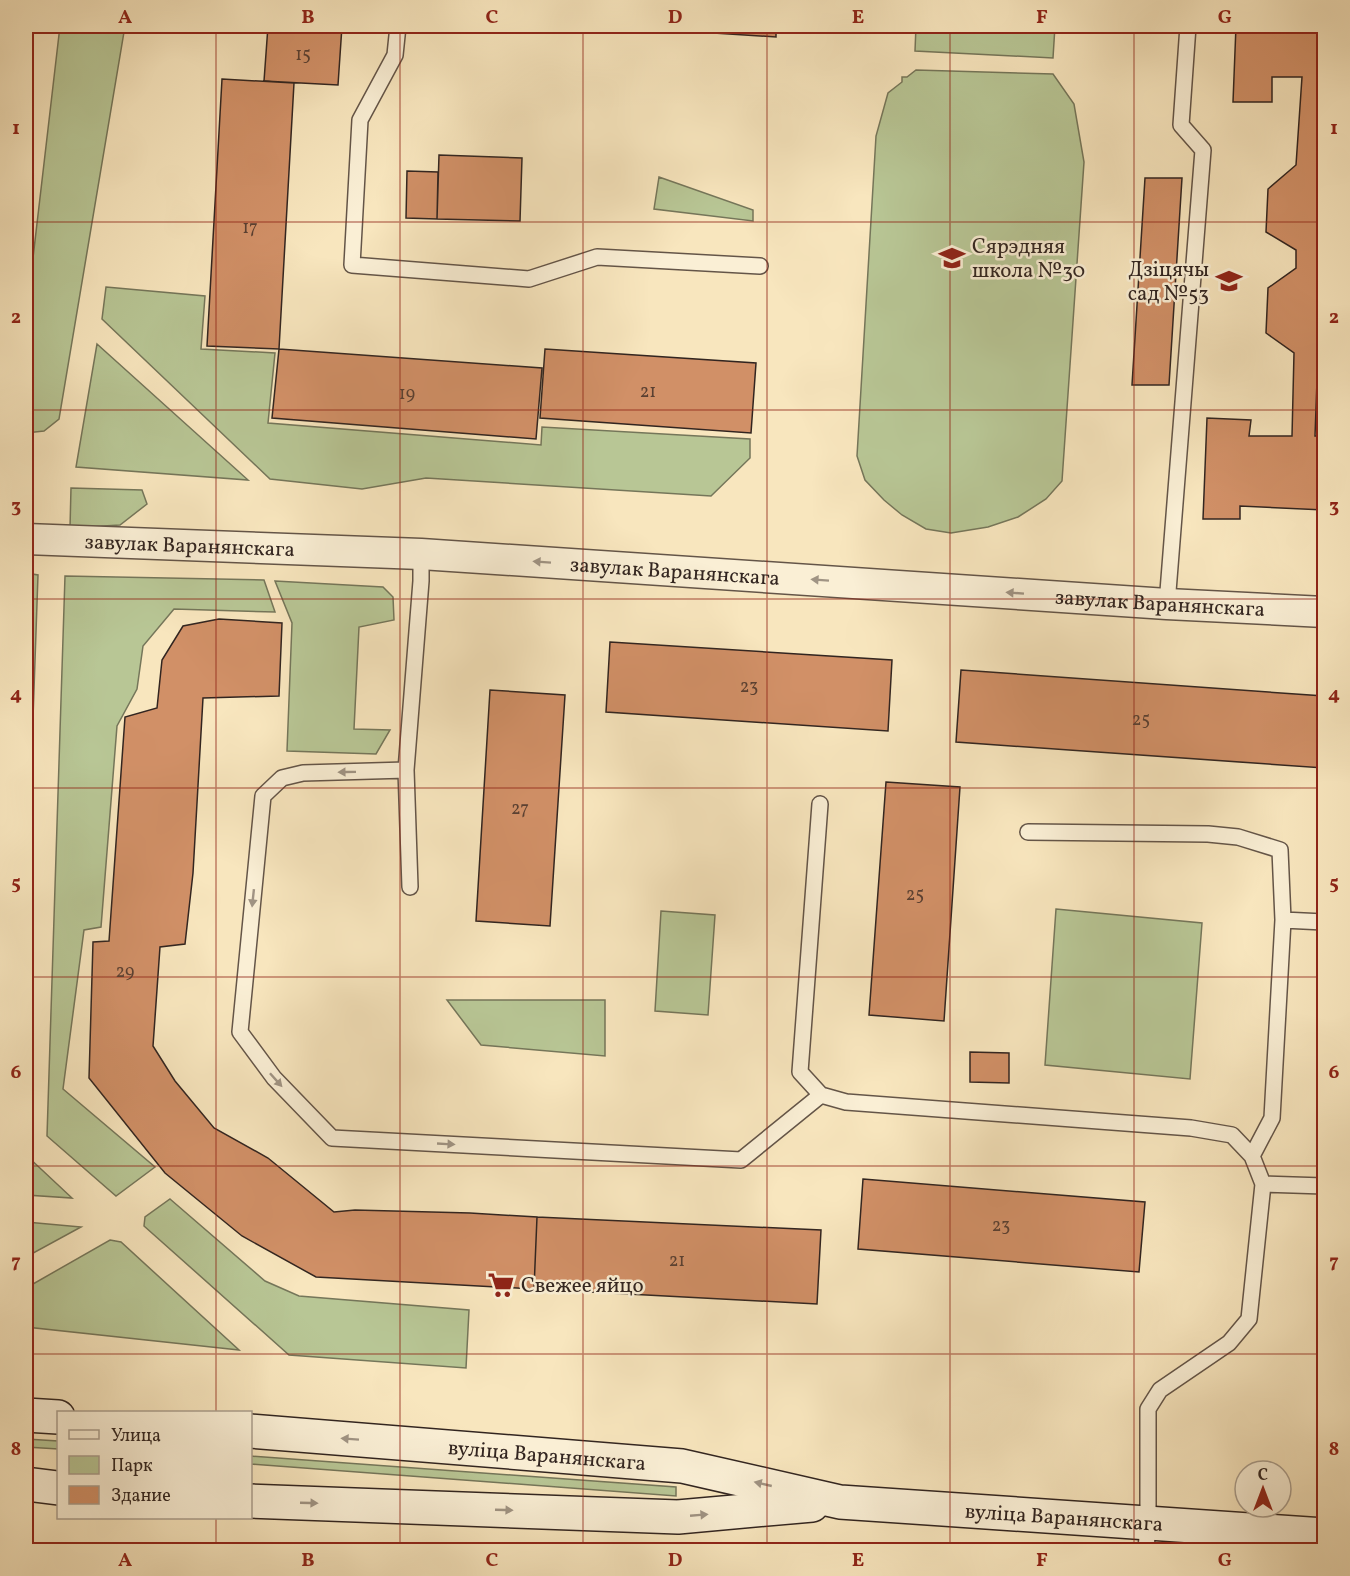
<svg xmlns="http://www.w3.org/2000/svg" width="1350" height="1576" viewBox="0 0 1350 1576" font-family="Vollkorn,serif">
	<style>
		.green { fill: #b8c695; stroke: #75765a; stroke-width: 1.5 }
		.building { fill: #d19067; stroke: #322520; stroke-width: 1.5 }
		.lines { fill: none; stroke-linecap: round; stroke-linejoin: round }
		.service-casing { stroke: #645548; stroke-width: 18 }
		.minor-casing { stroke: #645548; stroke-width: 33 }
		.secondary-casing { stroke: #322520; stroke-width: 36 }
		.service { stroke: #faefd5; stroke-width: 15 }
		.minor { stroke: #faefd5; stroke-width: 30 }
		.secondary { stroke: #faefd5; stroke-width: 33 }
		.oneway { fill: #a09484 }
		.grid { fill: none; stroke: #8f2418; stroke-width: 1.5; stroke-opacity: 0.55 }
		.labels { text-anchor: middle; stroke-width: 5; stroke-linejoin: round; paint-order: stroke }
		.number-label { font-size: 18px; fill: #5a4032 }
		.poi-label { font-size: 21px; fill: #322520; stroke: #faefd5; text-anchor: start }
		.street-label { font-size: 21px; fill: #322520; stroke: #faefd5 }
		.neatline { fill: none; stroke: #8f2418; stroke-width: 2 }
		.grid-label { font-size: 20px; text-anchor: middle; font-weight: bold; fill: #8f2418 }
	</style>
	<rect width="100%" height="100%" fill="#f8e6be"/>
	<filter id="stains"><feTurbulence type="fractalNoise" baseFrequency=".00333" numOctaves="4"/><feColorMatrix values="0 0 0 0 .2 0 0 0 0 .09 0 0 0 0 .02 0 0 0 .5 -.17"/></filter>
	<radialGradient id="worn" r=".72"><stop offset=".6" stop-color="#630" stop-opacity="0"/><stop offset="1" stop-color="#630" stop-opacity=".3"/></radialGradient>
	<path class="green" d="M60 26H125L59 419 44 431 26 433V318Z
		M916 26H1055L1053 58 915 51Z
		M916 70 1053 74 1074 104 1084 162 1062 481 1046 499 1018 517 988 527 951 533 926 529 902 515 884 500 865 480 857 456 876 136 888 93 902 82V77H907Z
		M659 177 753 210V221L654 209Z
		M106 287 205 296 201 349 275 353 268 423 541 445 542 427 750 439V458L711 496 426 478 362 489 270 479 102 319Z
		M97 344 248 480 76 467Z
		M71 488 142 490 147 504 120 525 70 528Z
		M26 573 38 575 26 919Z
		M65 576 264 580 275 612 174 609 143 646 137 689 117 726 101 927 84 930 63 1089 155 1167 116 1196 47 1136Z
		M275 581 383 587 393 597 394 620 359 627 354 729 390 730 376 754 287 751 292 623Z
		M1056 909 1202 923 1190 1079 1045 1065Z
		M661 911 715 915 708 1015 655 1011Z
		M447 1000H605V1056L481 1045Z
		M26 1155 72 1198 26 1195Z
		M170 1199 265 1281 299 1296 469 1310 466 1368 289 1355 144 1226 145 1217Z
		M26 1222 81 1227 26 1257Z
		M110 1240 121 1242 239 1350 26 1327V1288Z
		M26 1439 58 1441V1449L26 1447Z
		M250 1456 676 1487V1496L251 1464Z"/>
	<path class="building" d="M268 26H342L338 85 264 81Z
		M667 26H776V37L667 30Z
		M1236 26H1324V77L1320 165 1324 169V248L1318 252V272L1324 277V348L1318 353 1315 436H1324V510L1240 506V519H1203L1207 418 1251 420 1249 436H1292L1294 353 1266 333 1268 288 1296 268V250L1266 232 1268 189 1296 165 1302 77H1272V102H1233Z
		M222 79 294 83 279 349 207 346Z
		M439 155 522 158 520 221 437 219Z
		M407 171 438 172 437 219 406 218Z
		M1145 178H1182L1169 385H1132Z
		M279 349 542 368 536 439 272 418Z
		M545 349 756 363 751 433 540 418Z
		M219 619 282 623 279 696 203 698 193 873 185 944 160 947 153 1046 175 1081 214 1128 268 1158 334 1212 355 1210 470 1213 537 1217 534 1289 316 1277 242 1236 165 1173 89 1078 93 942 109 941 125 717 157 708 162 660 183 626Z
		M610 642 892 660 888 731 606 712Z
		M961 670 1324 696V768L956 742Z
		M490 690 565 695 550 926 476 921Z
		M886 782 960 787 944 1021 869 1015Z
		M970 1052 1009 1053V1083L970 1082Z
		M863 1179 1145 1202 1139 1272 858 1249Z
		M537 1217 821 1230 817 1304 534 1289Z"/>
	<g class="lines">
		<g class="service-casing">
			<path id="service" d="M398 26 395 55 360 120 352 265 529 279 597 257 760 266
				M1167 604 1203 150 1181 125 1188 26
				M406 770 303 773 282 778 263 796 240 1032 274 1078 332 1138 741 1160 821 1095
				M820 804 800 1072 821 1095 846 1102 1191 1128 1232 1135 1252 1156 1263 1184
				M1028 832 1208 834 1238 837 1280 850 1283 920 1272 1118 1252 1156
				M410 887 406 770 421 581V554
				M1283 920 1324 922
				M1216 1527 1223 1550
				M1146 1550 1148 1523V1409L1160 1390 1229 1343 1249 1319 1263 1184 1324 1186"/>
		</g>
		<g class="minor-casing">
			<g id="minor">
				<path id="s1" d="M26 539 421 554 1167 604 1324 612"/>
			</g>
		</g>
		<g class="secondary-casing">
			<g id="secondary">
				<path d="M26 1415 58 1417"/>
				<path id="s2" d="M250 1431 682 1466 840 1502 1324 1535"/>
				<path d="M26 1484 58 1488"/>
				<path d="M250 1501 678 1517 812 1505"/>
			</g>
		</g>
		<use href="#service" class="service"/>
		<use href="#minor" class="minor"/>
		<use href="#secondary" class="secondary"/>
	</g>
	<defs><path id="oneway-solid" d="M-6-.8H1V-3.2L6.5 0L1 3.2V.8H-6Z" transform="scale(1.5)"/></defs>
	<g class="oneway">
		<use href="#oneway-solid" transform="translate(542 562) rotate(-176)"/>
		<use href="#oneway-solid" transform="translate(820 580) rotate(-176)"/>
		<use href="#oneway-solid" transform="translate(1015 593) rotate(-176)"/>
		<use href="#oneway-solid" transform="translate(347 772) rotate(179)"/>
		<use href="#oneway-solid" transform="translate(253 898) rotate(96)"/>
		<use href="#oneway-solid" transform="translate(276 1080) rotate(48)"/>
		<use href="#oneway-solid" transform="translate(446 1144) rotate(3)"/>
		<use href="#oneway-solid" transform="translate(350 1439) rotate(-176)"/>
		<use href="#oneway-solid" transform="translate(763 1484) rotate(-167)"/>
		<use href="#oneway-solid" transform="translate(309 1503) rotate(2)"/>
		<use href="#oneway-solid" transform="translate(504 1510) rotate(2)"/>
		<use href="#oneway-solid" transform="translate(699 1515) rotate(-5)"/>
	</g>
	<path class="grid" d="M216 26V1412M400 26V1550M583 26V1550M767 26V1550M950 26V1550M1134 26V1550M26 222H1324M26 410H1324M26 599H1324M26 788H1324M26 977H1324M26 1166H1324M26 1354H1324M216 1518V1550"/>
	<defs>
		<g id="school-bare" transform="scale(2.07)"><path d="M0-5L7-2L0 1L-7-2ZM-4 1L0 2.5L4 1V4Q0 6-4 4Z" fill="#8f2418" stroke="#faefd5" stroke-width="2.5" paint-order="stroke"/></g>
		<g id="supermarket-bare" transform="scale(2.07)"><path d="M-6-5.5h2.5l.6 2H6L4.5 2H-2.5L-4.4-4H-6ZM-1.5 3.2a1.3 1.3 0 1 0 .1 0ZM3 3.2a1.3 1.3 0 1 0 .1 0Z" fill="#8f2418" stroke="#faefd5" stroke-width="2.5" paint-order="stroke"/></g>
	</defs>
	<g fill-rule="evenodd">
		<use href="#school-bare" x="952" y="258"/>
		<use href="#school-bare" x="1229" y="281"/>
		<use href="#supermarket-bare" x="501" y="1285"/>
	</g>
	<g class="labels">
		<g class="number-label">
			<text x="303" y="60">15</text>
			<text x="250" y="233">17</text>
			<text x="648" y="397">21</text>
			<text x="407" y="399">19</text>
			<text x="749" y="692">23</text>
			<text x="1141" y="725">25</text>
			<text x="520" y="814">27</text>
			<text x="915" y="900">25</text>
			<text x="125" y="977">29</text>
			<text x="1001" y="1231">23</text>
			<text x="677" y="1266">21</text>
		</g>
		<g class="poi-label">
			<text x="972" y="253">Сярэдняя<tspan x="972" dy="24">школа №30</tspan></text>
			<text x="1209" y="276" text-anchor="end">Дзіцячы<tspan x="1209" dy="24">сад №53</tspan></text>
			<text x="521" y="1292">Свежее яйцо</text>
		</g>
		<g class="street-label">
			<text dy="7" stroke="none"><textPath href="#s1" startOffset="164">завулак Варанянскага</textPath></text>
			<text dy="7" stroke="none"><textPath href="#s1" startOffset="650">завулак Варанянскага</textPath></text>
			<text dy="7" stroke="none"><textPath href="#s1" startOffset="1136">завулак Варанянскага</textPath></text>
			<text dy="7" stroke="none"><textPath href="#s2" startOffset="298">вуліца Варанянскага</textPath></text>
			<text dy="7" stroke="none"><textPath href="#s2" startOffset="820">вуліца Варанянскага</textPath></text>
		</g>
	</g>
	<rect width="1350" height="1576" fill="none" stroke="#f8e6be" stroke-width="66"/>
	<rect x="57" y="1411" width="195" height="108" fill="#faefd5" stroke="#aa9e8d" stroke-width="1.5"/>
	<rect x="69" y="1430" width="30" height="9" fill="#faefd5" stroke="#aa9e8d" stroke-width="1.5"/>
	<text x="111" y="1441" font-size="18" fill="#322520">Улица</text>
	<rect x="69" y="1456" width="30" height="18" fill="#b8c695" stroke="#aa9e8d" stroke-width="1.5"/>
	<text x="111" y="1471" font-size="18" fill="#322520">Парк</text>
	<rect x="69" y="1486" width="30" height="18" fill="#d19067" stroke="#aa9e8d" stroke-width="1.5"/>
	<text x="111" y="1501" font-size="18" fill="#322520">Здание</text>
	<g transform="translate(1263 1489)"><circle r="28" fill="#faefd5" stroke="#aa9e8d" stroke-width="1.5"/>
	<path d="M0-4.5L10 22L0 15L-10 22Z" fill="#8f2418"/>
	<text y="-9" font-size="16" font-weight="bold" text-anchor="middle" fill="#322520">С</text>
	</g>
	<rect x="33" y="33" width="1284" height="1510" class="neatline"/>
	<g class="grid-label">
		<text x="125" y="23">A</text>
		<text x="308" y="23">B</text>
		<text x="492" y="23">C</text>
		<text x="675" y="23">D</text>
		<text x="858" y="23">E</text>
		<text x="1042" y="23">F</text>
		<text x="1225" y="23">G</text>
		<text x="16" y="134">1</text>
		<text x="1334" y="134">1</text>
		<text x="16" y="323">2</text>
		<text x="1334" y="323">2</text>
		<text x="16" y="512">3</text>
		<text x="1334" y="512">3</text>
		<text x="16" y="700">4</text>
		<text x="1334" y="700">4</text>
		<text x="16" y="889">5</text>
		<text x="1334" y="889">5</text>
		<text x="16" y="1078">6</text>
		<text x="1334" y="1078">6</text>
		<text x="16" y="1267">7</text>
		<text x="1334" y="1267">7</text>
		<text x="16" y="1455">8</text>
		<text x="1334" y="1455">8</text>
		<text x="125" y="1566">A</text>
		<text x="308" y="1566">B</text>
		<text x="492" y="1566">C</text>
		<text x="675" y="1566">D</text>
		<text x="858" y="1566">E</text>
		<text x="1042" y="1566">F</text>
		<text x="1225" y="1566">G</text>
	</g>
	<rect width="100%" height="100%" filter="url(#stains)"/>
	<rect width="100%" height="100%" fill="url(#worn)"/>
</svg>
